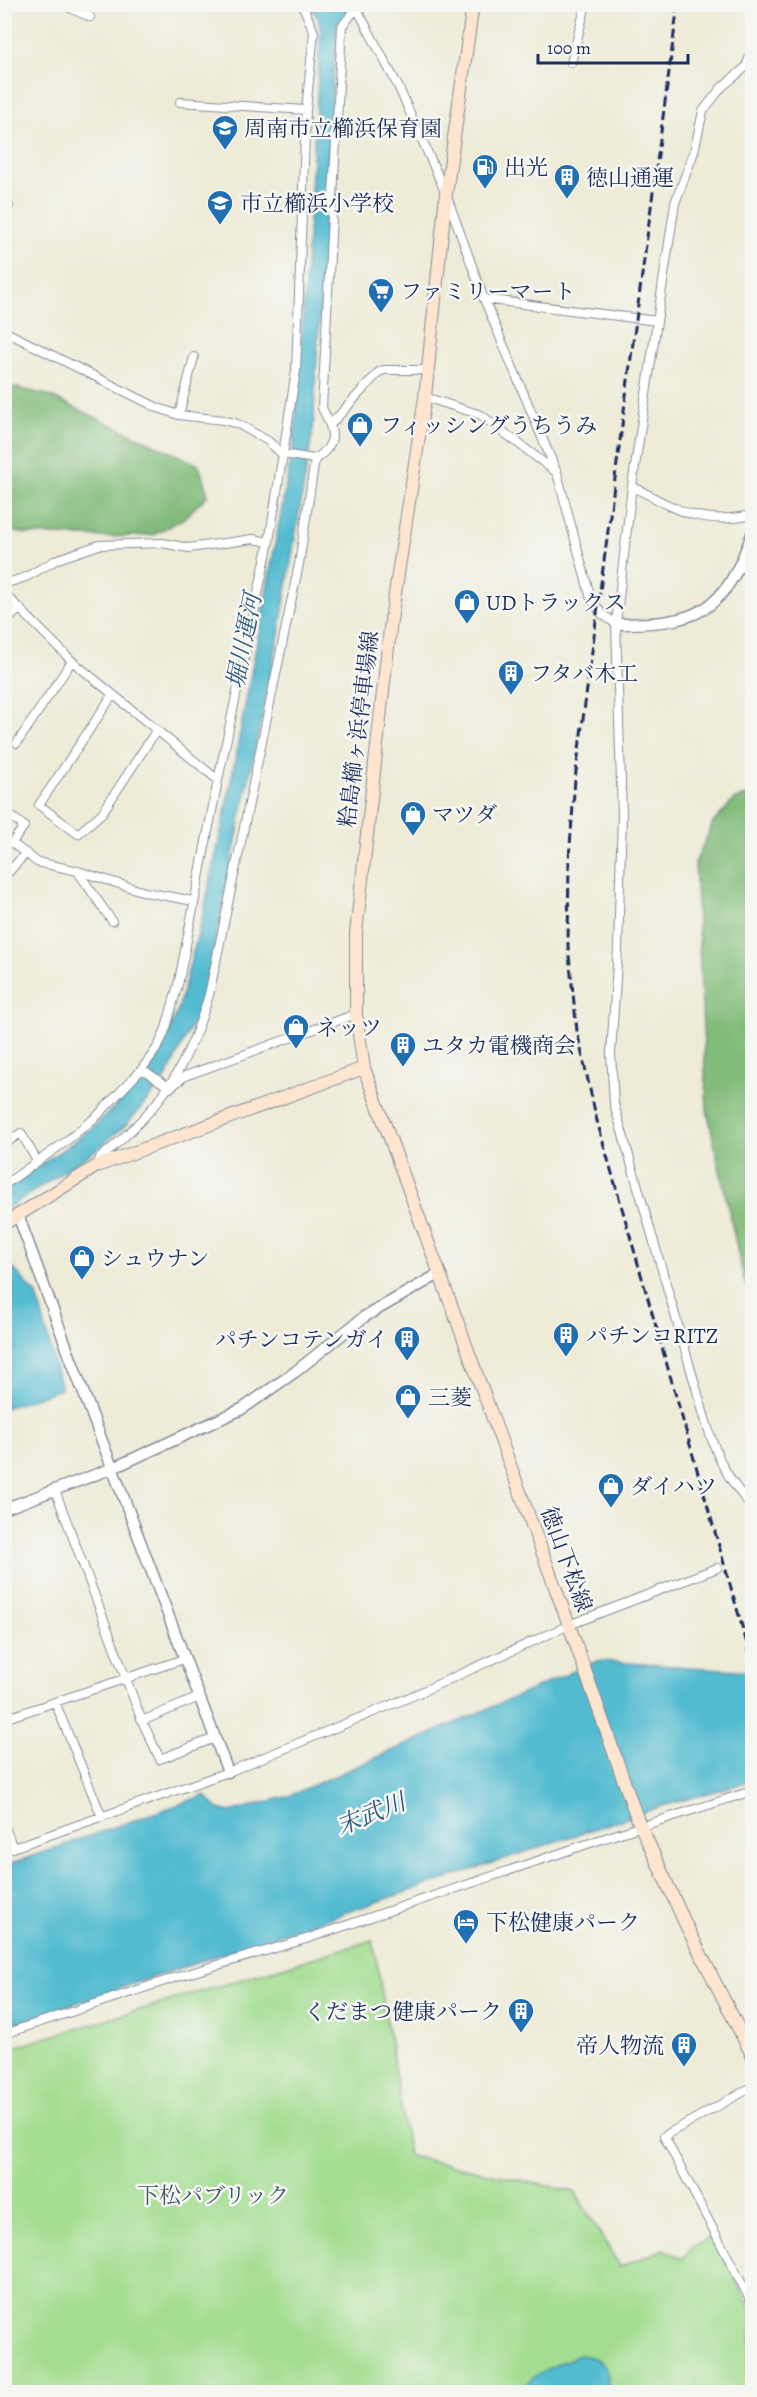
<svg xmlns="http://www.w3.org/2000/svg" width="757" height="2397" viewBox="0 0 757 2397" font-family="Alegreya,'Noto Serif JP',serif">
	<style>
		.green { fill: #a3dd90; stroke: #5f8677; stroke-width: 1.5 }
		.forest { fill: #82bc7a; stroke: #4e766c; stroke-width: 1.5 }
		.water { fill: #53bbd0; stroke: #377597; stroke-width: 1.5 }
		.lines { fill: none; stroke-linecap: round; stroke-linejoin: round }
		.minor-casing { stroke: #848d9a; stroke-width: 10 }
		.tertiary-casing { stroke: #848d9a; stroke-width: 13 }
		.secondary-casing { stroke: #848d9a; stroke-width: 14 }
		.minor { stroke: #fff; stroke-width: 8 }
		.tertiary { stroke: #fff; stroke-width: 10 }
		.secondary { stroke: #fde5d0; stroke-width: 12 }
		.rail { stroke: #1b2f5e; stroke-width: 3; stroke-dasharray: 9 4.5; stroke-linecap: butt }
		.labels { text-anchor: middle; stroke-width: 5; stroke-linejoin: round; paint-order: stroke }
		.poi-label { font-size: 22px; fill: #1b2f5e; stroke: #f6f6f2; text-anchor: start }
		.street-label { font-size: 22px; fill: #1b2f5e; stroke: #f6f6f2 }
		.park-label { font-size: 22px; fill: #3d5a6a; stroke: #f6f6f2 }
		.water-label { font-size: 24px; font-style: italic; fill: #2c5980; stroke: #f6f6f2 }
	</style>
	<rect width="100%" height="100%" fill="#f6f6f2"/>
	<filter id="ink" filterUnits="userSpaceOnUse"><feTurbulence type="fractalNoise" baseFrequency=".0167" numOctaves="2"/><feDisplacementMap in="SourceGraphic" scale="12" xChannelSelector="R" yChannelSelector="G"/><feConvolveMatrix kernelMatrix="1 2 1 2 8 2 1 2 1" color-interpolation-filters="sRGB"/></filter>
	<filter id="wash" filterUnits="userSpaceOnUse"><feTurbulence type="fractalNoise" baseFrequency=".008" numOctaves="4" result="noise"/><feDisplacementMap in="SourceGraphic" scale="24" xChannelSelector="R" yChannelSelector="G"/><feGaussianBlur stdDeviation="1.35" result="paint"/><feColorMatrix in="noise" values="0 0 0 0 0 0 0 0 0 0 0 0 0 0 0 0 0 1.4 0 .05"/><feComposite in="paint" operator="in"/></filter>
	<g filter="url(#wash)">
		<rect width="100%" height="100%" fill="#eeebd7"/>
		<path class="green" d="M373 1940 409 2156 575 2192 620 2267 664 2249 682 2259 692 2247 713 2235 752 2312V2392H5V2050Z"/>
		<path class="forest" d="M4 385 47 395 199 465 208 495 184 518 153 535 108 537 27 534 5 530Z
			M752 795V1299L744 1280 707 1110 695 863 713 823 735 799Z"/>
		<path class="water" d="M310 5H352L338 22 333 77 313 429 279 634 202 1004 166 1078 126 1125 96 1150 5 1210V1189L75 1141 100 1121 130 1092 153 1066 178 1010 203 915 227 803 293 448 298 392 321 33 319 20Z
			M4 1258 37 1295 61 1389 5 1408Z
			M597 1661 752 1671V1781L662 1806 5 2027 4 1866 205 1795 218 1809 230 1812 289 1796Z
			M580 2355C605 2358 610 2368 608 2392H517C539 2371 552 2366 580 2355Z"/>
	</g>
	<g filter="url(#ink)">
		<g class="lines">
			<g class="minor-casing">
				<path id="minor" d="M61 4 90 17
					M355 5 399 88 446 194 484 299 557 473 591 599 602 614 616 624
					M752 50 746 67 722 87 703 111 694 152 675 203 632 486 616 624 622 815 618 948 611 1054 614 1104 706 1422C718 1460 726 1477 752 1507
					M571 63 586 4
					M180 102 306 110
					M4 209 9 206
					M484 299 657 321
					M4 331 158 408 179 415 223 420 238 424 268 441 282 454 315 459C339 444 334 430 322 408L342 26 357 8
					M425 397 481 415 556 472
					M179 415 194 357
					M331 424 379 372 384 370H428
					M632 486C677 510 701 526 752 515
					M4 584 26 577 58 559 99 545 162 543 189 548 253 539 269 542
					M4 593 72 661 218 780
					M4 623 20 608
					M112 696 39 805 78 834 102 813 156 731
					M17 743 72 661
					M4 811 24 826 12 843 37 862 78 871 145 892 194 901
					M78 872 112 921
					M4 877 26 853
					M142 1069 170 1088 185 1076 356 1014
					M4 1144 21 1133 37 1161
					M97 1166 100 1158C161 1108 186 1071 209 995L299 564 315 459
					M4 1185 64 1143 97 1116 142 1069 159 1045 166 1028 179 981 218 780 269 542 296 371 306 110 314 32 302 4
					M55 1490 142 1721 160 1759 215 1738
					M55 1702 102 1817
					M4 1719 184 1659
					M142 1721 199 1697
					M4 1825 13 1848
					M4 1851 228 1772 410 1697 569 1625 717 1568
					M4 2034 177 1977 306 1939 608 1837 752 1791
					M752 2087 664 2136 752 2303"/>
			</g>
			<g class="tertiary-casing">
				<path id="tertiary" d="M616 624C697 624 724 614 752 534
					M18 1215 75 1370 228 1772
					M4 1509 113 1468 242 1409 295 1372 364 1317 439 1274"/>
			</g>
			<g class="secondary-casing">
				<path id="secondary" d="M473 4 446 194 425 397 391 620 356 933V1014L364 1068 569 1625 637 1818 686 1925 752 2055
					M4 1224 97 1166 364 1068"/>
			</g>
			<use href="#minor" class="minor"/>
			<use href="#tertiary" class="tertiary"/>
			<use href="#secondary" class="secondary"/>
			<path class="rail" d="M678 4 575 779 569 859 568 946 577 1031 597 1121 752 1661"/>
		</g>
	</g>
	<defs>
		<g id="school-pin" transform="scale(1.35)"><path d="M0 17L-7.5 6A9.5 9.5 0 1 1 7.5 6Z" fill="#1f6fb2" stroke="#f6f6f2"/><path d="M0-5L7-2L0 1L-7-2ZM-4 1L0 2.5L4 1V4Q0 6-4 4Z" fill="#fff"/></g>
		<g id="fuel-pin" transform="scale(1.35)"><path d="M0 17L-7.5 6A9.5 9.5 0 1 1 7.5 6Z" fill="#1f6fb2" stroke="#f6f6f2"/><path d="M-5.5-6h7V0h2V4h1.3V-2.5L3-4.5l.8-.8L6-3V5H2.5V1h-1V6h-7ZM-4.2-4.7v3.2H.2V-4.7Z" fill="#fff"/></g>
		<g id="building-pin" transform="scale(1.35)"><path d="M0 17L-7.5 6A9.5 9.5 0 1 1 7.5 6Z" fill="#1f6fb2" stroke="#f6f6f2"/><path d="M-4-6H4V6H1V3H-1V6H-4ZM-2.5-4.3h1.7v1.8h-1.7ZM.8-4.3h1.7v1.8H.8ZM-2.5-1h1.7V.8h-1.7ZM.8-1h1.7V.8H.8Z" fill="#fff"/></g>
		<g id="supermarket-pin" transform="scale(1.35)"><path d="M0 17L-7.5 6A9.5 9.5 0 1 1 7.5 6Z" fill="#1f6fb2" stroke="#f6f6f2"/><path d="M-6-5.5h2.5l.6 2H6L4.5 2H-2.5L-4.4-4H-6ZM-1.5 3.2a1.3 1.3 0 1 0 .1 0ZM3 3.2a1.3 1.3 0 1 0 .1 0Z" fill="#fff"/></g>
		<g id="shop-pin" transform="scale(1.35)"><path d="M0 17L-7.5 6A9.5 9.5 0 1 1 7.5 6Z" fill="#1f6fb2" stroke="#f6f6f2"/><path d="M-5-2.5h2.3a2.7 3.5 0 0 1 5.4 0H5L5.5 6h-11ZM-1.5-2.5h3a1.5 2.3 0 0 0-3 0Z" fill="#fff"/></g>
		<g id="hotel-pin" transform="scale(1.35)"><path d="M0 17L-7.5 6A9.5 9.5 0 1 1 7.5 6Z" fill="#1f6fb2" stroke="#f6f6f2"/><path d="M-6-4.5h1.5V1H6V5H4.5V3h-9V5H-6ZM-4 0a1.8 1.8 0 1 1 3.6 0ZM.5 0V-2.5h3Q6-2.5 6 0Z" fill="#fff"/></g>
	</defs>
	<g fill-rule="evenodd">
		<use href="#school-pin" x="225" y="128"/>
		<use href="#fuel-pin" x="485" y="167"/>
		<use href="#building-pin" x="567" y="177"/>
		<use href="#school-pin" x="220" y="203"/>
		<use href="#supermarket-pin" x="381" y="291"/>
		<use href="#shop-pin" x="360" y="425"/>
		<use href="#shop-pin" x="467" y="602"/>
		<use href="#building-pin" x="511" y="673"/>
		<use href="#shop-pin" x="413" y="814"/>
		<use href="#shop-pin" x="296" y="1027"/>
		<use href="#building-pin" x="403" y="1045"/>
		<use href="#shop-pin" x="82" y="1258"/>
		<use href="#building-pin" x="566" y="1335"/>
		<use href="#building-pin" x="407" y="1339"/>
		<use href="#shop-pin" x="408" y="1397"/>
		<use href="#shop-pin" x="611" y="1486"/>
		<use href="#hotel-pin" x="466" y="1922"/>
		<use href="#building-pin" x="521" y="2011"/>
		<use href="#building-pin" x="684" y="2045"/>
	</g>
	<g class="labels">
		<g class="poi-label">
			<text x="244" y="136">周南市立櫛浜保育園</text>
			<text x="504" y="175">出光</text>
			<text x="586" y="185">徳山通運</text>
			<text x="240" y="211">市立櫛浜小学校</text>
			<text x="400" y="299">ファミリーマート</text>
			<text x="380" y="433">フィッシングうちうみ</text>
			<text x="486" y="610">UDトラックス</text>
			<text x="530" y="681">フタバ木工</text>
			<text x="432" y="822">マツダ</text>
			<text x="316" y="1035">ネッツ</text>
			<text x="422" y="1053">ユタカ電機商会</text>
			<text x="101" y="1266">シュウナン</text>
			<text x="586" y="1343">パチンコRITZ</text>
			<text x="388" y="1347" text-anchor="end">パチンコテンガイ</text>
			<text x="428" y="1405">三菱</text>
			<text x="630" y="1494">ダイハツ</text>
			<text x="486" y="1930">下松健康パーク</text>
			<text x="502" y="2019" text-anchor="end">くだまつ健康パーク</text>
			<text x="664" y="2053" text-anchor="end">帝人物流</text>
		</g>
		<g class="street-label">
			<text transform="translate(358 729) rotate(-83)" y="8">粭島櫛ヶ浜停車場線</text>
			<text transform="translate(567 1559) rotate(70)" y="8">徳山下松線</text>
		</g>
		<g class="park-label">
			<text x="213" y="2203">下松パブリック</text>
		</g>
		<g class="water-label">
			<text transform="translate(244 641) rotate(-79)" y="8">堀川運河</text>
			<text transform="translate(371 1814) rotate(-22)" y="8">末武川</text>
		</g>
	</g>
	<rect width="757" height="2397" fill="none" stroke="#f6f6f2" stroke-width="24"/>
	<path d="M538 54v9h150v-9" fill="none" stroke="#1b2f5e" stroke-width="3"/>
	<text x="547" y="54" font-size="18" fill="#1b2f5e" stroke="#f6f6f2" stroke-width="4.5" paint-order="stroke">100 m</text>
</svg>
